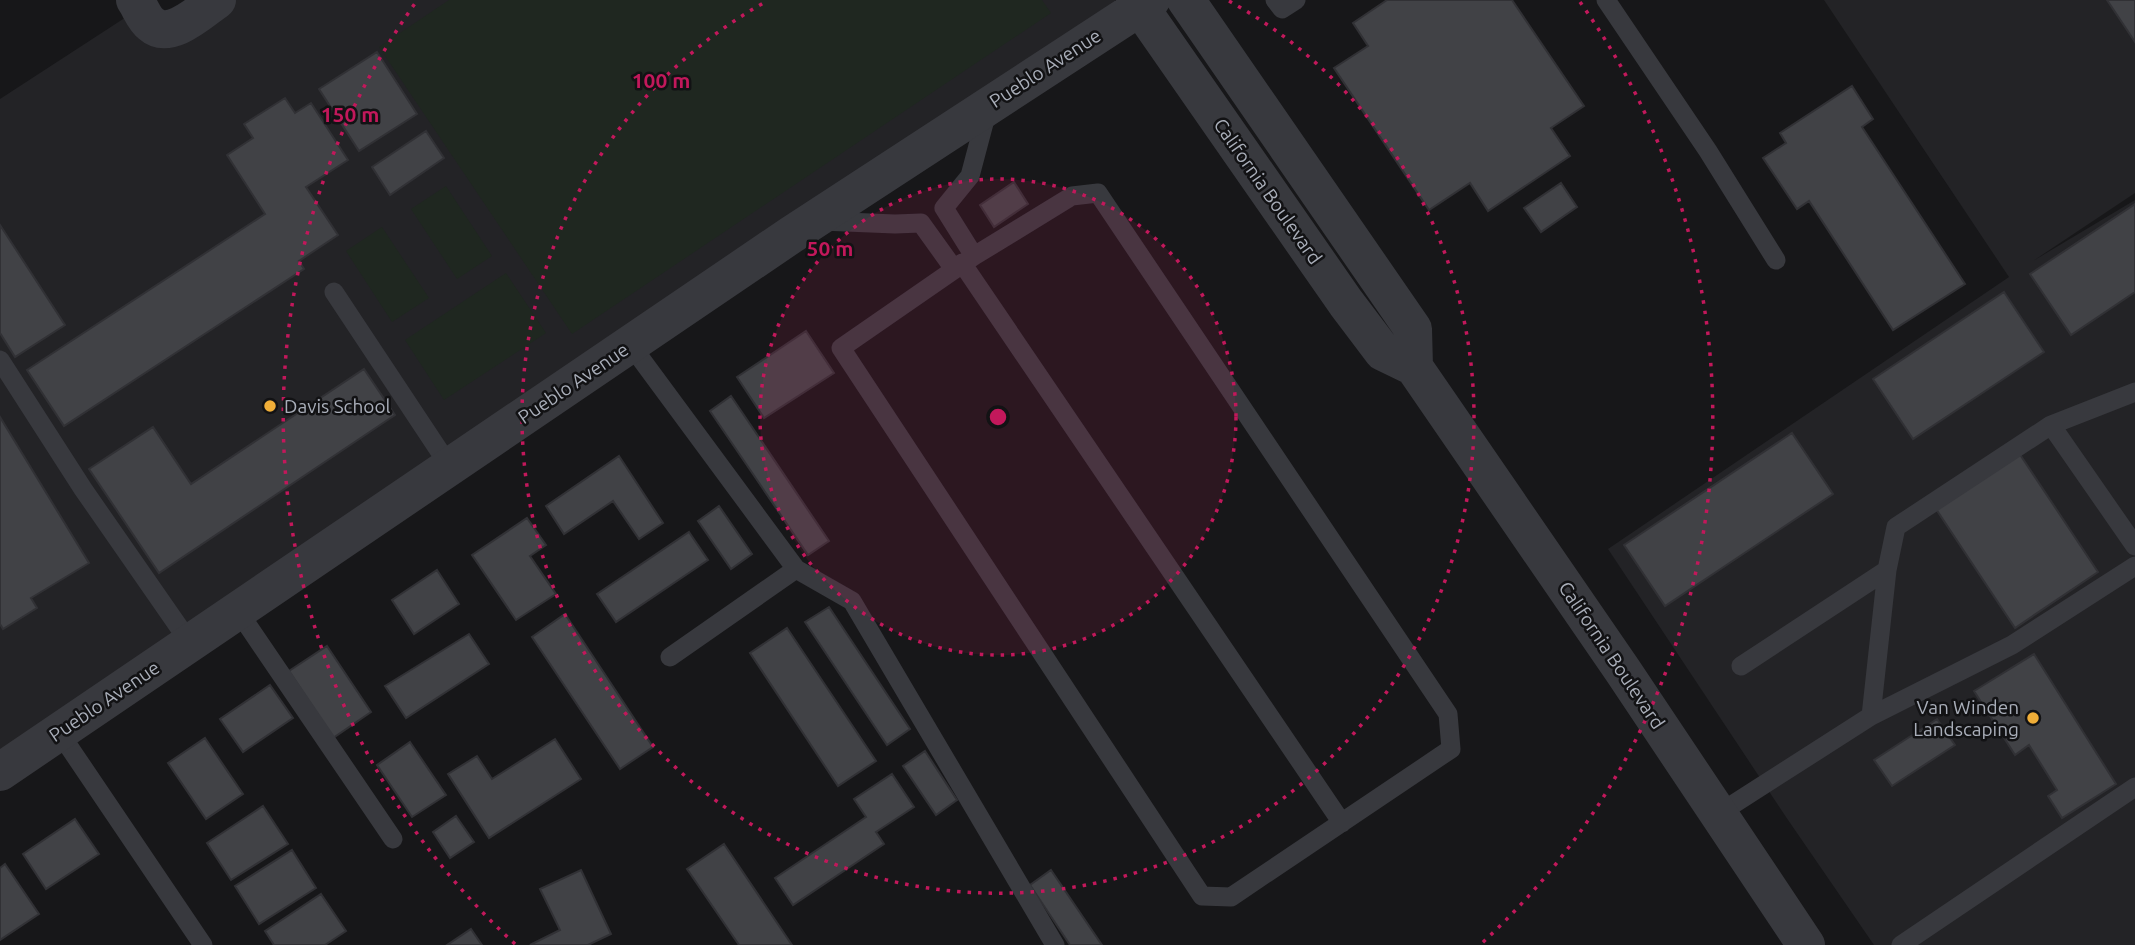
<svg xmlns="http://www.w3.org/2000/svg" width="2135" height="945" viewBox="0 0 2135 945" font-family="Ubuntu,sans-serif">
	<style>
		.built { fill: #232326 }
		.green { fill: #1f2720 }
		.building { fill: #414246; stroke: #313135; stroke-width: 2 }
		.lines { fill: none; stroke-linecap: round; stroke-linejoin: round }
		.service { stroke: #38393e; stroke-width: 19 }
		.minor { stroke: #38393e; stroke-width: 38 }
		.tertiary { stroke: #38393e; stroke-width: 38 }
		.ring { fill: none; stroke: #c2185b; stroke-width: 3.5; stroke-dasharray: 3.5 7 }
		.poi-dot { fill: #f0ae38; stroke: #121214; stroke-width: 2.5 }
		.labels { text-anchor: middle; stroke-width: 5; stroke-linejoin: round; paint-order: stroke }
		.street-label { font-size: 19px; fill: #a9aeb9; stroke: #121214 }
		.poi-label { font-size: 19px; fill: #a9aeb9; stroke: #121214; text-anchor: start }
		.centre { fill: #c2185b; stroke: #121214; stroke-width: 3.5 }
		.ring-label { font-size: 21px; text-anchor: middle; font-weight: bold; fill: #c2185b; stroke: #121214; stroke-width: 5; stroke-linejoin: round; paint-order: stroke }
	</style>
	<rect width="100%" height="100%" fill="#171719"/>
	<path class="built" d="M217 0H1135L0 772V99L140 8 151 25Z
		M1824 0H2135V193L2033 261 2135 200V945H1874L1786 817 1608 549 2009 277Z"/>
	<path class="green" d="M449 0H1042L1051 13 572 334 379 47Z
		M446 186 492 256 457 279 411 209Z
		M382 227 429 298 392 322 346 251Z
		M506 273 546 333 444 400 405 340Z"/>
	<path class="building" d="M1387 0H1512L1584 106 1551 128 1570 156 1488 211 1470 183 1429 210 1334 68 1368 46 1353 23Z
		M2107 0H2135V42Z
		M377 52 417 114 359 151 319 89Z
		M1852 86 1873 119 1862 127 1965 284 1893 330 1809 201 1797 209 1763 158 1786 143 1780 133Z
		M285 98 295 113 311 103 348 160 306 187 338 235 299 261 304 269 64 426 27 370 265 214 227 155 253 138 244 124Z
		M426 131 444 158 390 195 372 167Z
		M1014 182 1028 204 994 227 980 205Z
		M1561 183 1577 207 1541 232 1524 208Z
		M2135 204V292L2071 335 2030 274Z
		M0 225 65 325 15 357 0 333Z
		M2004 292 2044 352 1913 439 1873 379Z
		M806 331 834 373 764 418 737 377Z
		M364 369 395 415 159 573 89 469 153 427 191 484Z
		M731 396 829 541 808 555 710 411Z
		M0 417 89 563 31 598 37 608 3 629 0 624Z
		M1792 433 1833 494 1665 606 1624 545Z
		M2017 450 2098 572 2015 628 1934 506Z
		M619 456 663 523 639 539 613 501 564 534 546 506Z
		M719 506 752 554 731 569 698 521Z
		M527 518 546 545 530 556 556 594 516 620 472 555Z
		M689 532 708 560 616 622 597 594Z
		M437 570 459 604 414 634 392 600Z
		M829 607 910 729 887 745 805 622Z
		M565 614 653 747 620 769 532 637Z
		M787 628 876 761 838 786 750 653Z
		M469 634 489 664 406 718 385 686Z
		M327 646 371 712 333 738 289 671Z
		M2034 654 2116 784 2062 818 2048 796 2057 790 2029 745 2015 755 1974 691Z
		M270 685 293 718 243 752 220 719Z
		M1937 719 1955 745 1892 786 1874 760Z
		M205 738 243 794 206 819 168 763Z
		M555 739 581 779 489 838 448 774 477 756 492 779Z
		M410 742 446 795 412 817 377 765Z
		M925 751 957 800 936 815 903 766Z
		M892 774 914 807 876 832 884 844 793 905 775 878 866 817 854 799Z
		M263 806 288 844 231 880 207 843Z
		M456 816 474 842 450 858 433 832Z
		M75 819 99 854 46 889 23 854Z
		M724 844 792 945H739L687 869Z
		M292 850 316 888 259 924 235 886Z
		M5 864 39 914 0 940V868Z
		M581 870 611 934 588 945H530L560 930 540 889Z
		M1051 870 1102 945H1070L1030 885Z
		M321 894 346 931 325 945H274L265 931Z
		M471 929 482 945H447Z"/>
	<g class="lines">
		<path class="service" d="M1275 0 1282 9 1296 0
			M1606 0 1708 151 1776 260
			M1098 193 1448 714 1451 749 1231 897 1202 896 841 348 974 256 1072 196Z
			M821 221 895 224 921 223 954 269
			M974 256 944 208 970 176 988 108
			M962 263 1342 823
			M334 292 450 467
			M630 344 796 569 852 601 1055 945
			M0 360 83 489 190 643
			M2135 392 2051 425 2135 546
			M238 611 393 839
			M670 657 796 569
			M1741 666 1887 570
			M1871 716 1887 570 1896 527 2051 425
			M59 732 203 945
			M1718 814 1871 716 2012 645 2135 566
			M1901 945 2135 787"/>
		<path class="minor" d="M135 0C140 7 144 19 151 24 170 41 201 11 217 0"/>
		<path class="tertiary" d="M1135 0 1346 303 1383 352 1414 367 1623 671 1806 945
			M1186 0 1413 329 1414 367
			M0 772 791 235 1151 0"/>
	</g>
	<circle cx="998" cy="417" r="238" fill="#c2185b" fill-opacity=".12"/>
	<g class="ring">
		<circle cx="998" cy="417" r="238"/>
		<path d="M1229 1A476 476 0 1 1 767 1"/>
		<path d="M515 944A715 715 0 0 1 416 2M1580 2A715 715 0 0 1 1481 944"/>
	</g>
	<g class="poi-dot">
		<circle cx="270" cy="406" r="7"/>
		<circle cx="2033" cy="718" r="7"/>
	</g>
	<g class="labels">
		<g class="street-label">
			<text transform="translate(1045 68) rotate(-33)" y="7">Pueblo Avenue</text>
			<text transform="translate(1268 191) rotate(55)" y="7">California Boulevard</text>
			<text transform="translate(573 383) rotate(-34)" y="7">Pueblo Avenue</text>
			<text transform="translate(1612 655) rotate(56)" y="7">California Boulevard</text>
			<text transform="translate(104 701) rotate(-34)" y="7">Pueblo Avenue</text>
		</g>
		<g class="poi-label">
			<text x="284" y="413">Davis School</text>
			<text x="2019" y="714" text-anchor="end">Van Winden<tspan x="2019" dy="22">Landscaping</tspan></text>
		</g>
	</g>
	<circle cx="998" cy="417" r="10" class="centre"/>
	<g class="ring-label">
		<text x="661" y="88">100 m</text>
		<text x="350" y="122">150 m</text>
		<text x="830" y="256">50 m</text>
	</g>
</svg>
